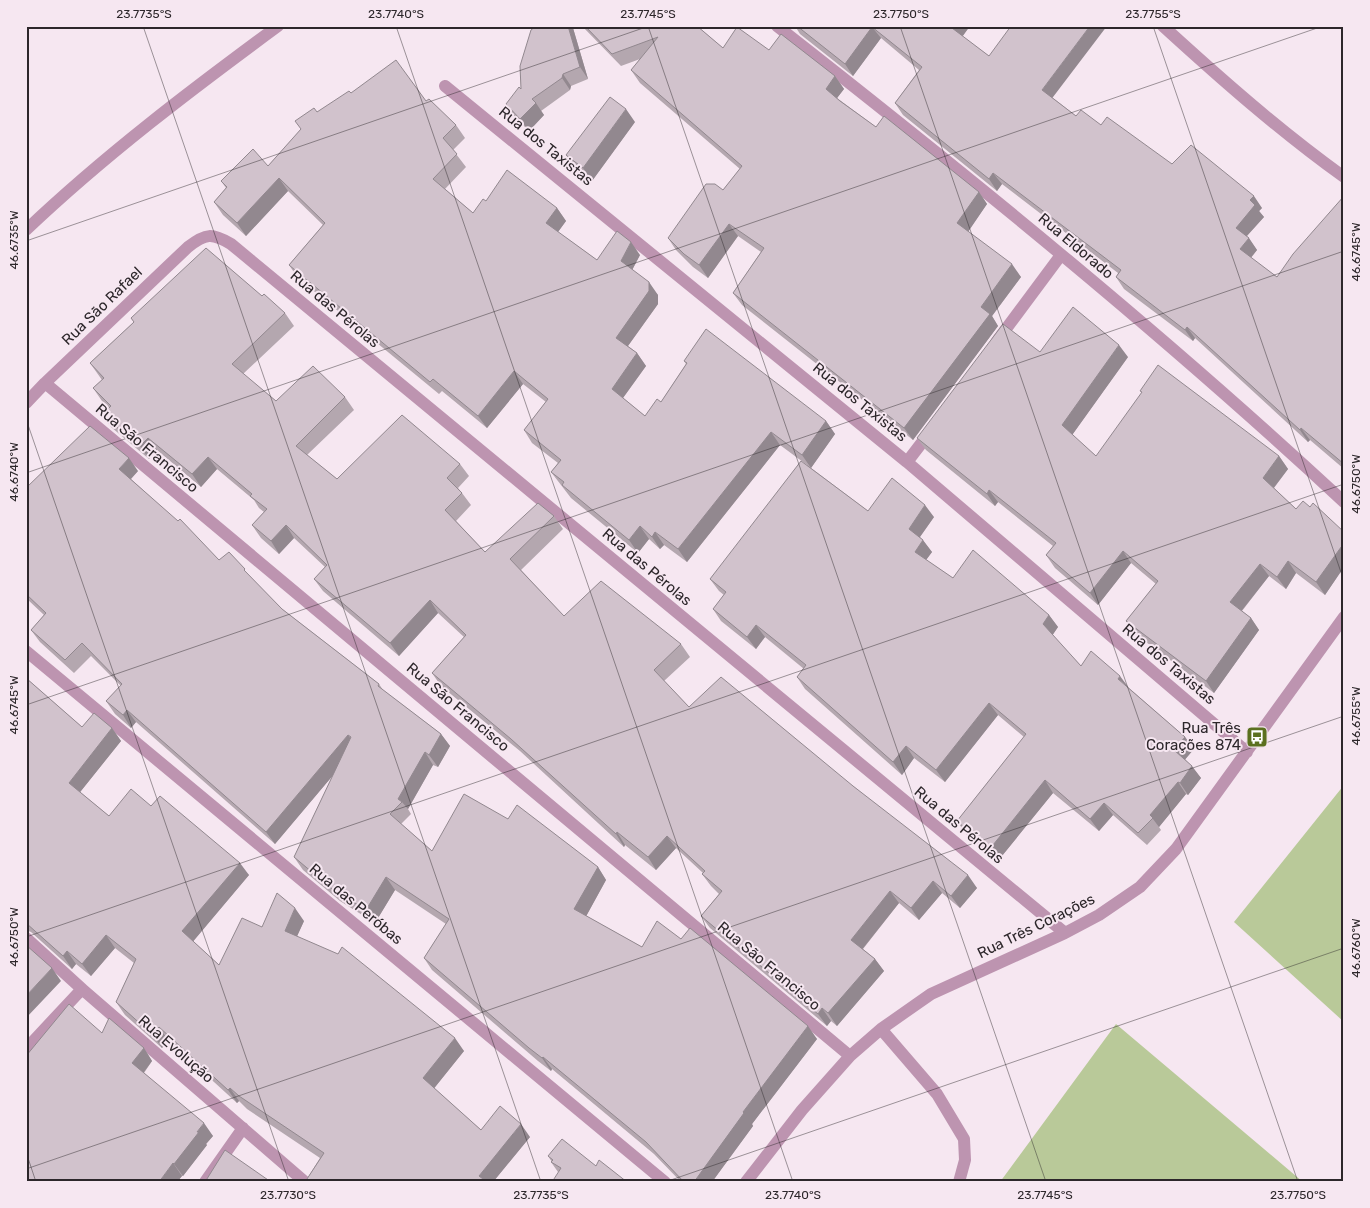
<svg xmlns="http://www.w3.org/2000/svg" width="1370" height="1208" viewBox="0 0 1370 1208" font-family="Rubik,sans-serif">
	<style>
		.green { fill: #b9c999 }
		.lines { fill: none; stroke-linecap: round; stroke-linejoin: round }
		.street { stroke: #bd94b0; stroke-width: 12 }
		.wall { fill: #b4a7af }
		.shaded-wall { fill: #92888f }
		.building { fill: #d1c2cc; stroke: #92888f }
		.ticks { fill: none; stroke: #2d272b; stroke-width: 1; stroke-opacity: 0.45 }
		.labels { text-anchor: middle; stroke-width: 4; stroke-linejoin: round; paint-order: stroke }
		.street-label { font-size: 15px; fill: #2d272b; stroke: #f6e7f1 }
		.poi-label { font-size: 15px; fill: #2d272b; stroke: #f6e7f1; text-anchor: end }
		.neatline { fill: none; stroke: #2d272b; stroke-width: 2 }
		.ticks-label { font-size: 12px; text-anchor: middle; fill: #2d272b }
	</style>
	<rect width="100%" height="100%" fill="#f6e7f1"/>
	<path class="green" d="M1344 785V1022L1234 922Z
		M1116 1024 1303 1182H1000Z"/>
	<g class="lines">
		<path class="street" d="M777 26C971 178 1163 334 1344 502
			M1163 26C1221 79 1280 131 1344 177
			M445 86 907 462 1247 752
			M26 230C105 155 191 90 278 26
			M997 341 1061 255
			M45 383 850 1056
			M26 403 45 383 188 247C206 233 212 233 231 244L1065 933
			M907 462 930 432
			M26 651 665 1182
			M26 938 82 989 305 1182
			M881 1029 937 1094 964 1139 965 1160 959 1182
			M26 1049 82 989
			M205 1182 243 1128
			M746 1182 802 1110 850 1056 881 1029 931 994 1065 933 1099 915 1140 887 1176 849 1344 617"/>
	</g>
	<path class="wall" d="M536 26H572L573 28 588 79 571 86 570 90 541 111 544 115 529 131 514 116 506 104 521 89Z
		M582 26H697L723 48 769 50 835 76 844 89 837 98 876 127 979 192 987 204 968 231 1021 277 992 316 998 326 913 440 742 305 733 293 761 252 738 236 708 278 693 267 676 250 668 238 723 190 740 169 640 83 631 70 640 59 621 66Z
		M795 26H970L962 36 989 56 1053 98 1076 116 1101 125 1172 164 1262 208 1259 211 1264 217 1247 236 1257 250 1251 258 1277 277 1344 196V469L1310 440 1308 442 1195 338 1193 341 1124 289 1116 277 1118 273 1002 184 997 191 903 115 895 103 919 70 881 38 853 76 800 34Z
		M351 93 426 101 456 125 465 138 453 150 466 167 445 189 473 213 486 201 557 208 566 221 558 232 597 260 640 255 632 270 658 295V304L628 346 637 353 646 366 623 398 645 416 661 402 686 364 684 361 826 421 835 434 811 468 868 511 934 517 920 537 932 552 926 560 953 578 1049 615 1058 627 1052 635 1081 666 1129 688 1185 737 1194 749 1185 759 1201 778 1188 795 1186 794 1159 827 1161 830 1147 845 1113 815 1099 831 1053 793 997 862 966 834 957 821 1024 737 998 715 945 782 914 758 902 775 805 689 797 677 804 669 765 637 756 649 721 621 713 609 724 595 719 591 710 579 807 465 780 445 687 562 664 545 660 549 649 539 638 553 571 498 551 472 558 463 532 443 524 430 546 402 523 384 487 428 442 391 439 394 298 278 289 265 323 225 288 191 246 236 223 215 214 202 226 188 221 181 268 166 317 112Z
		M635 122 592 181 575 168 566 155Z
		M262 296 285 313 294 326 243 374 276 401 345 397 354 410 307 455 337 479 460 464 469 476 458 488 462 493 471 505 456 521 485 552 554 516 563 529 521 570 564 616 681 644 690 657 664 681 689 707 853 786 977 888 960 908 942 893 919 920 899 903 863 949 875 959 884 971 837 1026 831 1021 827 1026 710 928 701 916 719 894 711 886 702 874 703 873 676 848 656 870 625 845 624 847 520 751 441 686 432 673 464 637 438 613 399 656 323 591 314 579 325 567 294 538 279 554 261 538 252 525 264 512 259 508 254 500 217 469 201 487 157 450 149 459 111 427 102 415 109 408 102 401 93 388 102 380 90 363 134 322 131 318Z
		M1040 352 1128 357 1072 435 1096 456H1279L1288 469 1274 488 1296 509 1310 507 1344 532V567L1325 595 1296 573 1286 589 1269 576 1242 611 1251 618 1259 630 1214 693 1134 633 1126 621 1156 584 1131 563 1098 605 1055 568 1046 555 1053 546 998 502 995 506 926 450 917 438Z
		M138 471 131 479 219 560 250 577 282 609 379 684 383 690 441 734 450 746 438 767 433 765 408 809 411 814 401 824 432 851 508 819 598 867 606 880 586 916 642 947 681 939 817 1039 752 1124 753 1126 712 1182H681L654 1154 552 1069 551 1071 538 1061 432 970 424 958 446 924 395 890 375 923 340 901 303 870 294 857 333 775 275 844 136 722 131 728 115 714 106 701 121 686 91 656 74 673 40 642 31 630 44 615 26 598V488Z
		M26 678 82 727 112 728 121 741 80 792 109 816 151 806 249 875 193 941 219 965 262 927 304 921 297 936 464 1051 434 1088 481 1130 530 1137 493 1182H305L320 1158 247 1109 239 1101 237 1103 168 1040 162 1048 125 1015 116 1002 134 963 115 948 91 976 76 964 72 969 31 932 26 930Z
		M102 1033 144 1048 152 1061 144 1073 213 1136 206 1144 207 1145 183 1176H182L177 1182Z
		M548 1156 596 1166 558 1172 551 1162H552Z"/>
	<path class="shaded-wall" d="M568 26H572L573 28 588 79 580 67Z
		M953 26H970L960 40 952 28Z
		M1090 26H1107L1050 101 1042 90Z
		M872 27 881 38 853 76 845 64Z
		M563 74 571 86 570 90 562 78Z
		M835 76 844 89 834 102 826 89Z
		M536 103 544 115 529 131 520 119Z
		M626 109 635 122 592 181 583 168Z
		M993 173 1002 184 997 191 989 179Z
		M279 178 288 191 246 236 237 223Z
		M979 192 987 204 966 235 957 223Z
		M1254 196 1262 208 1259 211 1264 217 1244 239 1236 228 1250 200Z
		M557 208 566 221 555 236 546 223Z
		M729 224 738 236 708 278 699 265Z
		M1249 238 1257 250 1248 261 1240 249Z
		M631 242 640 255 630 274 621 261Z
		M1012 264 1021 277 992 316 998 326 913 440 904 428 981 307Z
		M649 282 658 295V304L625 350 616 338Z
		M1187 327 1195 338 1193 341 1185 330Z
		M1119 345 1128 357 1070 438 1062 425Z
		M637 353 646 366 620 402 612 389Z
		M514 371 523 384 487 428 478 416Z
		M826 421 835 434 811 468 802 455Z
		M1301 428 1310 440 1308 442 1300 430Z
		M771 432 780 445 687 562 678 549Z
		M148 438 157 450 149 459 140 446Z
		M1279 456 1288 469 1272 490 1263 478Z
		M208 457 217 469 201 487 192 474Z
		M129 458 138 471 128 482 119 469Z
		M989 490 998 502 995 506 987 494Z
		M925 505 934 517 917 541 909 529Z
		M286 525 294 538 279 554 271 541Z
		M640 526 649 539 638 553 629 540Z
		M655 532 664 545 660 549 652 537Z
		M923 540 932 552 923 564 915 552Z
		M1344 543V567L1325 595 1316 582Z
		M1123 551 1131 563 1098 605 1090 593Z
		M1288 561 1296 573 1286 589 1277 577Z
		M1260 564 1269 576 1239 614 1230 602Z
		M430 600 438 613 399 656 390 643Z
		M1049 615 1058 627 1052 636 1043 624Z
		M1251 618 1259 630 1214 693 1206 681Z
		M756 625 765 637 756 649 747 637Z
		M1120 676 1129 688 1118 679Z
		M989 703 998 715 945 782 936 770Z
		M127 710 136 722 131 728 123 715Z
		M112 728 121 741 77 796 69 783Z
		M441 734 450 746 438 767 429 755Z
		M348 735 357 747 275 844 266 832Z
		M1185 737 1194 749 1183 762 1174 750Z
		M906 746 914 758 902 775 893 762Z
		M425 752 433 765 408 809 402 802 398 799Z
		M1192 766 1201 778 1188 795 1180 783Z
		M1045 780 1053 793 997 862 989 850Z
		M1178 782 1186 794 1159 827 1150 815Z
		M1104 803 1113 815 1099 831 1090 819Z
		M617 832 625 845 624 847 616 834Z
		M667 836 676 848 656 870 648 857Z
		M240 863 249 875 191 944 182 931Z
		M598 867 606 880 583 922 574 909Z
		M968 875 977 888 960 908 951 896Z
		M386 877 395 890 375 923 366 910Z
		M933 881 942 893 919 920 911 908Z
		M890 891 899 903 860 952 851 940Z
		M295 908 304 921 294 943 285 931Z
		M106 935 115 948 91 976 82 964Z
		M67 951 76 964 72 969 63 956Z
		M875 959 884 971 837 1026 828 1013Z
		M52 968 61 981 26 1018V996Z
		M822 1008 831 1021 827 1026 818 1014Z
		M808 1026 817 1039 752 1124 753 1126 712 1182H694L743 1112Z
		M159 1027 168 1040 162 1048 153 1035Z
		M455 1038 464 1051 432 1091 423 1078Z
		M144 1048 152 1061 141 1076 132 1063Z
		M543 1057 552 1069 551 1071 542 1058Z
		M230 1088 239 1101 237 1103 228 1090Z
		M204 1123 213 1136 206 1144 207 1145 183 1176 174 1164Z
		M521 1124 530 1137 493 1182H483L479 1176Z
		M173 1163 182 1176 177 1182H159Z"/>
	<path class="building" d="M536 26H568L580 67 563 74 562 78 532 99 536 103 520 119 506 104 519 87 521 89 520 66 531 30Z
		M585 26H697L723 48 737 27 769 50 781 34 835 76 826 89 840 101 876 127 884 116 979 192 957 223 1012 264 981 307 990 314 904 428 733 293 764 248 729 224 699 265 684 254 668 238 706 184H715L723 190 742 166 631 70 658 37 612 54Z
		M797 26H953L952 28 989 56 1011 26H1090L1042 90 1076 116 1081 110 1101 125 1107 117 1172 164 1191 145 1254 196 1250 200 1255 205 1236 228 1249 238 1240 249 1277 277 1293 254 1344 196V464L1301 428 1300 430 1187 327 1185 330 1116 277 1121 270 993 173 989 179 895 103 922 67 872 27 845 64Z
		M396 60 426 101 429 99 456 125 443 138 457 154 433 179 473 213 483 199 486 201 507 170 557 208 546 223 597 260 617 231 631 242 621 261 649 282V291L616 338 637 353 612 389 645 416 657 399 661 402 687 363 684 361 706 329 826 421 802 455 771 432 678 549 655 532 652 537 640 526 629 540 562 485 564 482 551 472 561 460 524 430 548 399 514 371 478 416 433 379 430 382 289 265 325 223 279 178 237 223 214 202 227 187 221 181 253 149 268 166 301 129 295 121 314 108 317 112 349 91 351 93Z
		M610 97 626 109 583 168 566 155Z
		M206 248 262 296 264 294 285 313 232 364 276 401 313 366 345 397 296 446 337 479 402 415 460 464 447 478 462 493 445 510 485 552 538 503 554 516 510 559 564 616 601 581 681 644 654 670 689 707 721 677 853 786 968 875 951 896 933 881 911 908 890 891 851 940 875 959 828 1013 822 1008 818 1014 701 916 722 891 702 874 705 871 667 836 648 857 617 832 616 834 511 739 432 673 466 635 430 600 390 643 314 579 327 565 286 525 271 541 252 525 267 509 250 496 252 494 208 457 192 474 148 438 140 446 102 415 111 406 93 388 104 378 90 363 134 322 131 318Z
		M1073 307 1119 345 1062 425 1096 456 1142 392 1140 391 1158 365 1279 456 1263 478 1296 509 1303 501 1310 507 1313 503 1344 532V543L1316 582 1288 561 1277 577 1260 564 1230 602 1251 618 1206 681 1126 621 1158 581 1123 551 1090 593 1046 555 1056 543 989 490 987 494 917 438 1003 324 1040 352Z
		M90 426 129 458 119 469 178 521 180 519 219 560 229 552 245 569 244 570 282 609 379 684 378 686 441 734 429 755 425 752 398 799 402 802 390 814 432 851 464 794 508 819 517 805 598 867 574 909 642 947 657 921 681 939 690 928 808 1026 743 1112 744 1113 694 1182H684L646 1142 543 1057 542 1058 529 1048 424 958 449 919 386 877 366 910 331 888 294 857 351 737 348 735 266 832 127 710 123 715 106 701 122 684 82 643 65 660 31 630 46 613 26 594V488Z
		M801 461 868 511 892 478 925 505 909 529 923 540 915 552 953 578 973 550 1049 615 1043 624 1081 666 1091 651 1120 676 1118 679 1185 737 1174 750 1192 766 1180 783 1178 782 1150 815 1153 818 1138 833 1104 803 1090 819 1045 780 989 850 957 821 1026 734 989 703 936 770 906 746 893 762 797 677 806 665 756 625 747 637 713 609 726 592 710 579Z
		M26 678 82 727 94 713 112 728 69 783 109 816 131 789 151 806 160 796 240 863 182 931 219 965 242 918 262 927 277 893 295 908 285 931 338 954 342 947 455 1038 423 1078 481 1130 500 1106 521 1124 479 1176 487 1182H305L324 1153 239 1096 230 1088 228 1090 159 1027 153 1035 116 1002 136 959 106 935 82 964 67 951 63 956 26 923Z
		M26 945 52 968 26 996Z
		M69 1004 102 1033 109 1018 144 1048 132 1063 204 1123 197 1132H199L174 1164 173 1163 159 1182H26V1056Z
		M562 1139 596 1166 599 1160 627 1182H552L561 1168 551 1162 553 1160 548 1156Z
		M225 1150 271 1182H205Z"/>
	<path class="ticks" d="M143 26 541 1182M396 26 793 1182M648 26 1046 1182M900 26 1298 1182M1153 26 1344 581M26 241 649 26M26 419 289 1182M26 473 1323 26M26 705 1344 251M26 937 1344 484M26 1152 36 1182M26 1169 1344 716M665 1182 1344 948M1339 1182 1344 1180"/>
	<defs>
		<g id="bus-square" transform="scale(1.125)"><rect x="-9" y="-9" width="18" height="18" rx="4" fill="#5b701f" stroke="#f6e7f1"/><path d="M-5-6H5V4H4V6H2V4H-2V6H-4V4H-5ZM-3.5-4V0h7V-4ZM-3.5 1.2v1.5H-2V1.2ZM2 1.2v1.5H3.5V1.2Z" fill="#fff"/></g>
	</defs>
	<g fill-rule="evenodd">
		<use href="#bus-square" x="1257" y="737"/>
	</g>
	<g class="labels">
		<g class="street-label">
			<text transform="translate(546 146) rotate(39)" y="5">Rua dos Taxistas</text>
			<text transform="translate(1076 246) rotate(40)" y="5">Rua Eldorado</text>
			<text transform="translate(102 306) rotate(-44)" y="5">Rua São Rafael</text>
			<text transform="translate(335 309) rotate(40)" y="5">Rua das Pérolas</text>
			<text transform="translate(860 402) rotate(39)" y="5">Rua dos Taxistas</text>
			<text transform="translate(147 448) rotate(40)" y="5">Rua São Francisco</text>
			<text transform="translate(647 567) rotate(40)" y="5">Rua das Pérolas</text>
			<text transform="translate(1169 664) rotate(40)" y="5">Rua dos Taxistas</text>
			<text transform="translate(458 707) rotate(40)" y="5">Rua São Francisco</text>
			<text transform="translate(959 825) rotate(40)" y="5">Rua das Pérolas</text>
			<text transform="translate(356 904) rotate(40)" y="5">Rua das Peróbas</text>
			<text transform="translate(1036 926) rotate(-26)" y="5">Rua Três Corações</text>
			<text transform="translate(769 966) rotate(40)" y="5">Rua São Francisco</text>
			<text transform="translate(176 1049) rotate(41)" y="5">Rua Evolução</text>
		</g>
		<g class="poi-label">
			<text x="1241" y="733">Rua Três<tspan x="1241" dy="17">Corações 874</tspan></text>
		</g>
	</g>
	<rect width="1370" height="1208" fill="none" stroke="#f6e7f1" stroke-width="55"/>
	<rect x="28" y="28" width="1314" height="1152" class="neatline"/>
	<g class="ticks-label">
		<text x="144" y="18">23.7735°S</text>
		<text x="396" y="18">23.7740°S</text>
		<text x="648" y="18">23.7745°S</text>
		<text x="901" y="18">23.7750°S</text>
		<text x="1153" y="18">23.7755°S</text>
		<text transform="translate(14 240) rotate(-90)" y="4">46.6735°W</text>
		<text transform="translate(1356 252) rotate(-90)" y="4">46.6745°W</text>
		<text transform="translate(14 472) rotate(-90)" y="4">46.6740°W</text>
		<text transform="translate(1356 484) rotate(-90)" y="4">46.6750°W</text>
		<text transform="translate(14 705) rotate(-90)" y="4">46.6745°W</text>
		<text transform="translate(1356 716) rotate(-90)" y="4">46.6755°W</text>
		<text transform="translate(14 937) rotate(-90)" y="4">46.6750°W</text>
		<text transform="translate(1356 948) rotate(-90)" y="4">46.6760°W</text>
		<text x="288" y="1199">23.7730°S</text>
		<text x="541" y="1199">23.7735°S</text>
		<text x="793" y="1199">23.7740°S</text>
		<text x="1045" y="1199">23.7745°S</text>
		<text x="1298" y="1199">23.7750°S</text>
	</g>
</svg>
